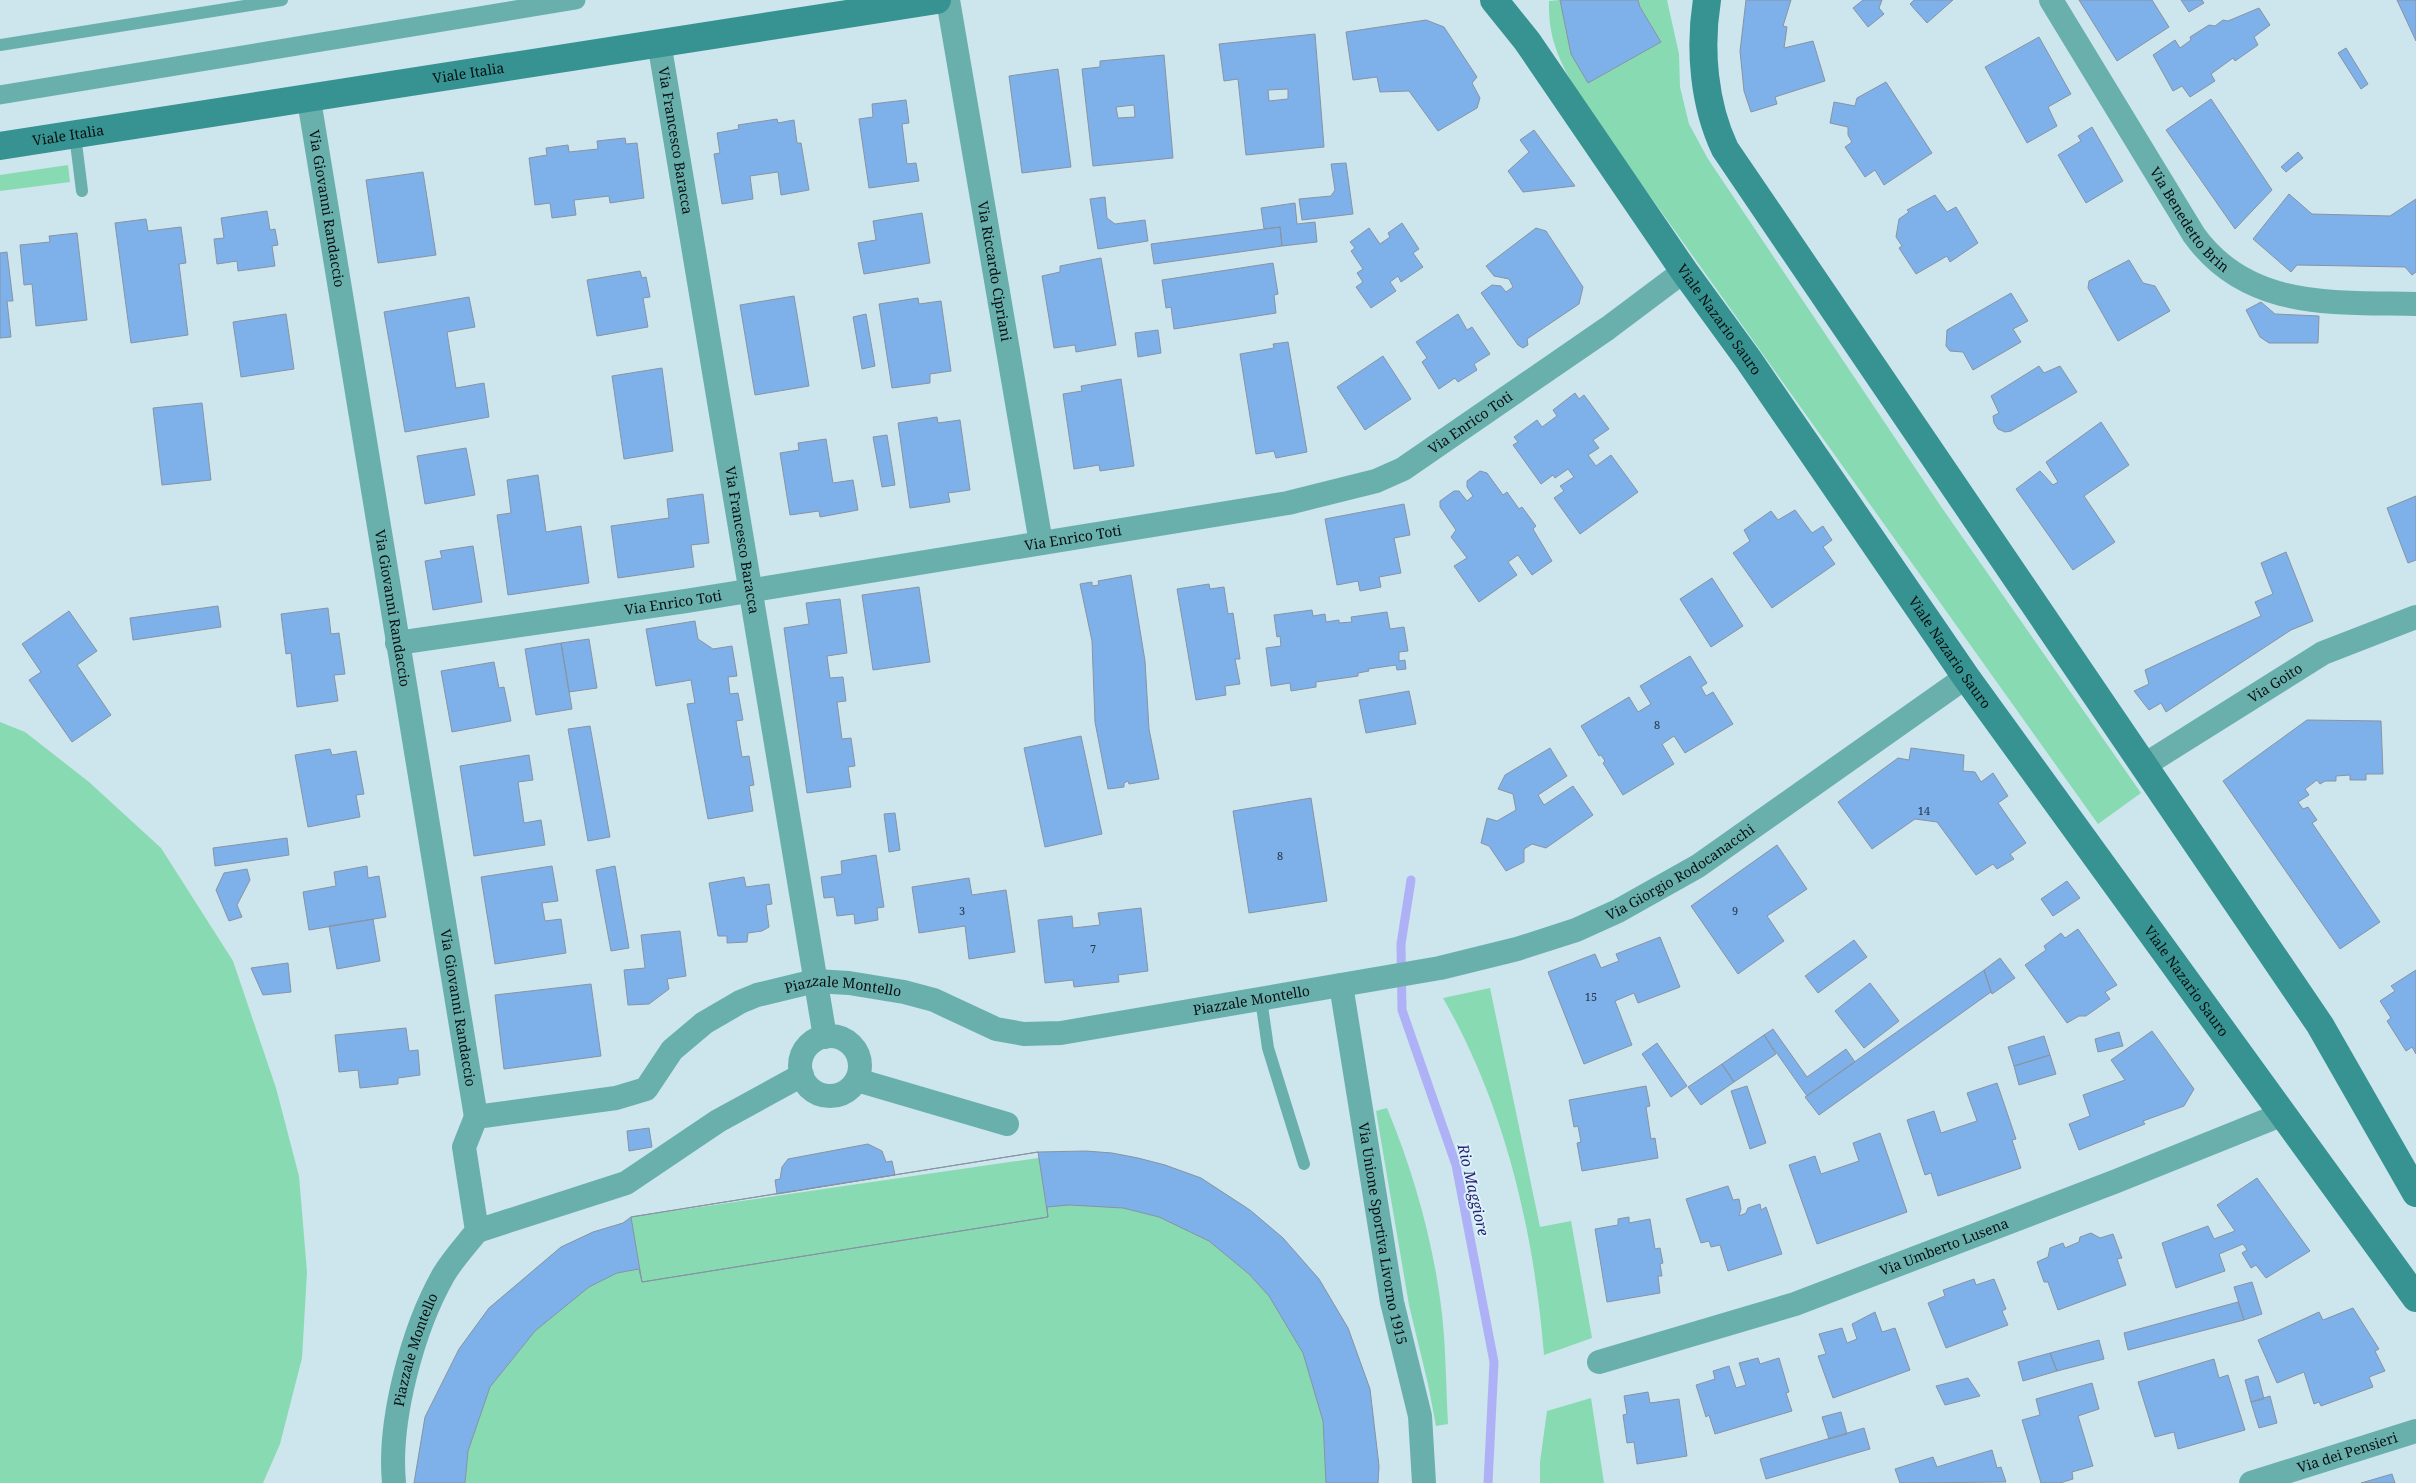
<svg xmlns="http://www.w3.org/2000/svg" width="2416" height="1483" viewBox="0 0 2416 1483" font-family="'Noto Serif',serif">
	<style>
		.green { fill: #88dab2 }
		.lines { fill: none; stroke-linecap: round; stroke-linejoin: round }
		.stream { stroke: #afb1f7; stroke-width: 9 }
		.building { fill: #7eb0e9; stroke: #8794a4; fill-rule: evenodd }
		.service { stroke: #69b0ad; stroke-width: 12 }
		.pedestrian { stroke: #69b0ad; stroke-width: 19 }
		.minor { stroke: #69b0ad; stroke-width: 24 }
		.secondary { stroke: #369391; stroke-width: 28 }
		.labels { text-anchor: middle; stroke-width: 4; stroke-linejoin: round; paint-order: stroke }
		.number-label { font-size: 11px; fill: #253748 }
		.street-label { font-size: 14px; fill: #070f12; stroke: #daf2fb }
		.water-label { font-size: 15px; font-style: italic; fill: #2b1f6d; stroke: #daf2fb }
	</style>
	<rect width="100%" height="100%" fill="#cde5ed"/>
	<path class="green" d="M1560 0 1588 83 1661 42 1640 7 1638 0H1667L1679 54 1680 87 1689 124 1708 159 1942 508 2141 793 2098 824 1578 95C1560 60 1548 41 1549 1Z
		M68 165 70 182 0 191V175Z
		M0 722 25 732 89 782 161 848 233 961 276 1088 299 1176 307 1272 302 1358 280 1444 263 1483H0Z
		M1490 988 1540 1227 1571 1221 1592 1338 1544 1355C1534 1231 1505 1106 1443 998Z
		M1387 1108C1414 1173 1434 1244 1442 1314 1446 1350 1446 1388 1448 1424L1436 1426 1428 1384 1409 1305 1376 1111Z
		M1086 1151 1112 1153 1138 1158 1165 1165 1201 1178 1250 1210 1283 1238 1319 1279 1348 1328 1370 1389 1379 1466 1378 1483H414L425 1417 459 1349 489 1308 561 1247 593 1232 623 1223 631 1217Z
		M1591 1398 1604 1483H1540V1462L1547 1411Z"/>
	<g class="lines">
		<path class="stream" d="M1411 880 1401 944 1402 1010 1456 1165 1494 1362 1488 1483"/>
	</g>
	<path class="building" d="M1560 0H1638L1640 7 1661 42 1588 83 1571 54Z
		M1746 0H1791L1783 26 1787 27 1784 48 1813 41 1825 81 1775 97 1777 104 1751 112 1744 91 1740 51Z
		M1863 0H1882L1879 8 1884 14 1868 27 1853 8Z
		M1914 0H1953L1927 23 1910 4Z
		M2079 0H2152L2169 27 2117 61Z
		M2181 0H2202L2204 3 2189 12Z
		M2397 0H2416V41Z
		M2259 8 2270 25 2254 37 2258 45 2235 61 2233 58 2211 74 2215 81 2190 97 2182 86 2173 91 2153 55 2175 40 2180 48 2191 40 2190 37 2209 25 2215 26 2223 20 2228 21Z
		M1426 20 1444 27 1477 77 1472 83 1480 98 1477 108 1438 131 1409 91 1380 92 1377 77 1353 80 1346 32Z
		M1315 34 1324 147 1246 155 1238 79 1224 81 1219 44ZM1288 89V99L1269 101 1268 90Z
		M2039 37 2071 94 2048 107 2057 126 2027 143 1985 67Z
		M2346 48 2368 84 2361 89 2338 53Z
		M1164 55 1173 158 1093 166 1082 69 1100 67V61ZM1134 105 1135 117 1118 118 1116 107Z
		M1058 69 1071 167 1022 173 1009 76Z
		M1886 82 1932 153 1884 185 1875 170 1865 177 1845 147 1852 142 1848 135V127L1830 123 1834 102 1855 106 1857 98Z
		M2211 99 2272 190 2235 229 2166 130Z
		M906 100 909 123 902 124 907 164 916 163 919 181 869 188 859 119 873 117 872 104Z
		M777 119 778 123 794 120 797 143H801L809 190 781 195 778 172 750 176 753 199 722 204 714 154 720 153 717 133 739 129 738 125Z
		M2092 127 2123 181 2086 203 2058 155 2081 141 2078 136Z
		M1534 130 1575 186 1523 192 1508 171 1529 152 1520 140Z
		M625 138 626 144 637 143 644 198 610 203 609 196 574 200 576 215 552 218 550 203 535 205 529 158 547 155 546 148 568 145 569 152 598 149 597 141Z
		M2298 152 2303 158 2286 172 2281 167Z
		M1346 163 1353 214 1302 220 1299 199 1331 196 1335 190 1331 164Z
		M423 172 436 255 378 263 366 180Z
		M2289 194 2312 214 2390 216 2416 199V272L2412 275 2405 267 2297 265 2291 272 2253 239Z
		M1935 195 1947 212 1956 207 1978 243 1950 262 1947 256 1916 274 1899 248 1902 246 1896 237 1899 219 1909 212 1907 210Z
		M1105 197 1107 218 1115 224 1145 220 1148 241 1098 249 1090 199Z
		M1295 203 1297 224 1315 222 1317 242 1282 246 1280 227 1264 229 1261 208Z
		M267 211 270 230 275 229 278 245 272 246 275 266 238 271 237 261 217 264 214 239 224 238 221 218Z
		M922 213 930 263 864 274 858 243 876 240 873 221Z
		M146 219 148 231 181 227 186 263 179 264 188 335 131 343 115 223Z
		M1402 223 1419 249 1413 253 1423 267 1401 282 1398 276 1390 282 1396 291 1371 308 1356 287 1363 282 1357 273 1363 269 1351 251 1355 248 1350 242 1369 228 1380 244 1390 237 1388 233Z
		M1280 227 1282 246 1154 264 1151 244Z
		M1536 228 1546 231 1583 287 1579 304 1527 339 1528 345 1523 348 1518 345 1481 293 1492 285 1501 286 1506 292 1513 287 1509 279 1494 276 1486 266Z
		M77 233 87 320 36 326 32 284 24 285 20 245 50 242 49 236Z
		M7 252 13 301H7L11 337 0 338V253Z
		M1101 258 1116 345 1076 352 1075 345 1054 348 1042 276 1060 272V266Z
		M2129 260 2143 283 2155 286 2170 311 2118 341 2088 288 2089 281Z
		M1273 263 1278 294 1274 295 1276 313 1174 329 1171 307 1166 308 1162 280Z
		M640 271 642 278 646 277 650 297 643 298 648 327 597 336 587 280Z
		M2011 293 2028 321 2013 329 2021 342 1973 370 1963 352 1950 351 1946 346 1947 330Z
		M794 296 809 386 755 395 740 305Z
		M469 297 475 327 447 332 456 388 484 383 489 417 405 432 384 312Z
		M918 298 919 304 941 301 951 371 930 374V383L892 388 879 304Z
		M2261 302 2275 314 2319 316 2318 343H2269L2260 337 2246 310Z
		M286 314 294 369 241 377 233 322Z
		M866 314 875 366 862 369 853 317Z
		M1458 314 1467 330 1472 327 1490 354 1474 364 1477 370 1458 382 1455 378 1439 389 1422 362 1427 358 1416 342Z
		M1158 330 1161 353 1138 357 1135 333Z
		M1288 342 1307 452 1276 458 1274 451 1256 454 1240 354 1274 348 1273 344Z
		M1383 356 1411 399 1365 430 1337 387Z
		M2039 366 2044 373 2060 366 2077 392 2011 431 2005 432 1998 429 1994 423 1993 416 1999 413 1991 396Z
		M662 368 673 451 624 459 612 376Z
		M1121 379 1134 466 1100 471 1099 465 1074 469 1063 394 1082 391 1081 386Z
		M1575 393 1579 399 1584 395 1609 429 1593 440 1599 448 1588 455 1596 466 1611 455 1638 492 1580 534 1554 498 1564 491 1560 486 1574 477 1568 469 1555 478 1553 475 1541 484 1513 445 1518 442 1514 437 1537 420 1542 427 1557 416 1553 410Z
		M202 403 211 480 162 485 153 408Z
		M937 417 938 423 960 420 970 490 948 493 950 502 910 508 898 423Z
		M2101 422 2129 465 2084 496 2115 542 2073 570 2016 489 2040 471 2053 485 2058 482 2046 462Z
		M887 435 895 485 882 487 873 437Z
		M826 439 833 483 853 480 858 510 820 517 819 511 790 515 780 453 799 450 798 443Z
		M466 448 475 495 425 504 417 456Z
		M1480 471 1487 473 1503 495 1507 492 1519 509 1522 507 1536 526 1533 529 1552 561 1532 575 1518 555 1508 562 1517 575 1479 602 1454 566 1467 558 1451 537 1456 530 1440 507V501L1454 491H1459L1467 501 1473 496 1467 487V481Z
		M538 475 546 532 581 526 589 583 508 595 497 515 511 513 507 480Z
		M703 494 709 543 691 545 694 567 618 578 611 526 669 518 667 499Z
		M2416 496V560L2408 563 2387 508Z
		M1404 504 1410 535 1394 538 1401 573 1379 577 1381 587 1360 591 1358 581 1337 585 1325 519Z
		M1795 510 1812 533 1823 526 1832 540 1823 547 1835 564 1772 608 1733 553 1750 541 1744 530 1771 511 1778 520Z
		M473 546 482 602 433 610 425 561 442 558 440 551Z
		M2286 552 2313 621 2291 630 2166 712 2161 703 2149 710 2134 691 2149 684 2145 670 2261 616 2255 602 2273 594 2261 563Z
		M1131 575 1145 661 1149 729 1159 779 1129 784 1128 781 1124 783V787L1108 789 1095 722 1092 641 1080 584 1092 582V586L1099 585 1098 581Z
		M1712 578 1743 626 1711 647 1680 599Z
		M1209 584 1210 589 1224 587 1228 614 1233 613 1240 659H1235L1240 684 1225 686 1226 695 1196 700 1177 589Z
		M919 587 930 662 873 670 862 595Z
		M840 599 847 653 827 656 830 678 843 677 846 701 837 702 842 739 851 738 855 766 848 767 851 787 807 793 784 628 809 624 806 603Z
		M218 606 221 627 133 640 130 618Z
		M328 608 331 634 339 633 345 674 334 675 338 701 297 707 291 653 286 654 281 614Z
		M1312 610 1313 616 1325 614 1326 622 1339 620V623L1352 622 1351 617 1387 612 1390 629 1404 627 1408 651 1399 652V661L1405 660 1406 669 1397 670 1396 665 1368 669 1369 671 1358 673V676L1316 682V687L1291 691 1290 683 1271 686 1266 648 1281 646 1280 636 1277 637 1274 615Z
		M69 611 97 651 77 665 111 715 72 742 29 680 41 672 22 644Z
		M695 621 698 639 713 649 732 646 737 676 728 677 730 694 738 693 743 720 736 721 742 757 749 756 754 785 749 786 753 811 708 819 687 704 695 703 691 680 656 686 646 629Z
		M589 639 597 688 569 692 561 643Z
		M561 643 572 709 536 715 525 649Z
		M1690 656 1707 683 1701 687 1706 696 1713 692 1733 724 1685 753 1674 736 1662 744 1674 764 1623 795 1603 763 1605 761 1601 755 1599 756 1581 726 1629 697 1638 712 1651 704 1640 686Z
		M494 662 499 688 504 687 511 721 452 732 441 671Z
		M1409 691 1416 724 1366 733 1359 700Z
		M2307 720 2381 721 2383 774H2366V780H2350V775L2336 776V781H2325L2320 784 2317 780 2305 789 2309 795 2298 802 2303 809 2308 807 2317 820 2312 823 2380 922 2340 949 2223 781Z
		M590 726 610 837 588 841 568 729Z
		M1081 736 1102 834 1045 847 1024 748Z
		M1550 748 1567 776 1538 795 1544 805 1573 786 1593 815 1546 848 1532 844 1524 849V862L1506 871 1489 846 1481 843 1487 818 1497 821 1516 810 1513 794 1498 789 1505 775Z
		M1911 748 1964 755 1963 771 1975 772 1981 782 1993 773 2008 796 1998 803 2026 843 2010 854 2014 859 1997 869 1993 864 1976 875 1937 822 1915 819 1872 849 1838 802 1898 758 1909 760Z
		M330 749 332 755 356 751 364 794 356 795 360 817 308 827 295 755Z
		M529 755 533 780 518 782 524 823 541 820 545 845 474 856 460 766Z
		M1311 798 1327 901 1249 913 1233 811Z
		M895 813 900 850 889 852 884 814Z
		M287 838 289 855 215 866 213 848Z
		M1777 845 1807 889 1767 916 1784 941 1738 974 1691 906Z
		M876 855 884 907 877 908 878 920 855 924 854 914 837 916 834 897 824 898 821 877 842 874 841 861Z
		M367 866 368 878 379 876 386 917 309 930 303 892 336 886 334 872Z
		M552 866 558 901 542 903 545 921 561 919 566 953 495 964 481 877Z
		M615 866 629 948 611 951 596 870Z
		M247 869 250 880 237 905 242 917 229 921 216 890 224 873Z
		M744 877 746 887 769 884 772 904 766 905 769 927 762 931 748 933 747 942 727 943V936H718L709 883Z
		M969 878 972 895 1006 890 1015 952 969 959 965 926 919 933 912 887Z
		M2067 881 2080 898 2053 916 2041 899Z
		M1141 908 1148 971 1118 975 1119 982 1074 987 1073 980 1045 983 1038 920 1072 916 1073 928 1100 925 1098 913Z
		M373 919 380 961 337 969 329 926Z
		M2078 929 2117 985 2105 992 2110 999 2086 1016H2079L2067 1023 2025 965 2046 950 2044 946 2061 933 2065 938Z
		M680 931 686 976 667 979 669 989 649 1004 628 1005 624 970 645 968 641 935Z
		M1660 937 1680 987 1638 1003 1634 993 1615 1001 1632 1045 1584 1064 1548 972 1595 954 1601 968 1619 961 1616 954Z
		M1854 940 1867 957 1818 993 1805 976Z
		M2000 958 2015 978 1992 994 1984 970Z
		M288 963 291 992 263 995 251 968Z
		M1984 970 1991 992 1819 1115 1805 1097Z
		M2416 970V1054L2412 1047 2406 1051 2387 1021 2391 1018 2380 1001 2395 991 2391 986Z
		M1870 983 1899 1021 1864 1048 1835 1011Z
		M591 984 601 1056 504 1069 495 995Z
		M406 1028 409 1051 418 1050 420 1075 398 1078V1084L360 1088 358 1070 339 1072 335 1035Z
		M1773 1029 1807 1077 1846 1049 1855 1062 1807 1096 1764 1035Z
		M2152 1031 2194 1089 2184 1106 2143 1121 2145 1124 2079 1150 2069 1124 2090 1116 2083 1095 2125 1080 2111 1060Z
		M2119 1032 2123 1046 2098 1052 2095 1039Z
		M1764 1035 1776 1054 1734 1082 1722 1064Z
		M2044 1036 2050 1055 2014 1066 2008 1047Z
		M1657 1043 1687 1086 1671 1097 1642 1054Z
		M2050 1055 2056 1074 2019 1085 2014 1066Z
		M1722 1064 1734 1082 1701 1105 1688 1087Z
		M1997 1083 2016 1139 2012 1140 2021 1168 1938 1196 1931 1173 1925 1175 1907 1120 1934 1111 1941 1133 1977 1121 1967 1093Z
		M1646 1086 1650 1106 1646 1107 1651 1139 1655 1138 1658 1158 1582 1171 1577 1143 1581 1142 1578 1126 1574 1127 1569 1100Z
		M1747 1086 1766 1143 1750 1149 1731 1091Z
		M649 1128 652 1147 629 1151 627 1131Z
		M1880 1133 1907 1212 1817 1244 1789 1165 1815 1156 1821 1174 1859 1161 1853 1143Z
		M868 1144 882 1151 886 1162 892 1161 895 1175 777 1194 775 1180 780 1179 782 1167 788 1159Z
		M1086 1151 1112 1153 1138 1158 1165 1165 1201 1178 1250 1210 1283 1238 1319 1279 1348 1328 1370 1389 1379 1466 1378 1483H1326L1323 1421 1303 1353 1269 1296 1249 1274 1209 1241 1159 1217 1123 1208 1069 1205 1047 1207 1048 1217 642 1282 639 1269 617 1273 589 1287 535 1331 490 1387 468 1451 465 1483H414L425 1417 459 1349 489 1308 561 1247 593 1232 623 1223 631 1217 1038 1152Z
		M1038 1152 1048 1217 642 1282 631 1217Z
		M2257 1178 2310 1251 2266 1278 2256 1265 2251 1268 2242 1253 2247 1250 2243 1244 2219 1254 2225 1271 2176 1288 2162 1243 2208 1226 2214 1239 2235 1231 2217 1205Z
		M1728 1186 1733 1200 1739 1199 1741 1209 1739 1216 1746 1213 1748 1208 1760 1204 1761 1210 1766 1207 1782 1254 1728 1271 1720 1245 1711 1247 1709 1241 1701 1243 1686 1199Z
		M1629 1217V1223L1650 1219 1655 1249 1660 1248 1663 1263 1660 1264 1662 1276H1658L1660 1293 1607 1302 1595 1229 1618 1225V1219Z
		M2091 1233 2100 1238 2113 1234 2122 1258 2117 1259 2126 1285 2058 1310 2048 1282H2044L2037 1262 2048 1257 2050 1248 2063 1243 2065 1248 2079 1242 2080 1237Z
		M1974 1279 1976 1285 1994 1279 2006 1309 2002 1311 2008 1325 1946 1348 1928 1303 1945 1296 1943 1290Z
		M2252 1282 2262 1314 2244 1320 2234 1287Z
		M2238 1302 2244 1320 2128 1350 2124 1333Z
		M2353 1308 2379 1349 2375 1351 2385 1371 2369 1377 2373 1387 2321 1406 2319 1402 2314 1404 2304 1372 2277 1383 2258 1340 2319 1312 2323 1320Z
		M1875 1312 1882 1332 1895 1328 1910 1370 1833 1398 1818 1356 1826 1354 1819 1334 1842 1328 1847 1343 1857 1339 1852 1324Z
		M2099 1340 2104 1359 2057 1371 2050 1353Z
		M2050 1353 2057 1371 2023 1381 2018 1362Z
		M1758 1358 1760 1364 1779 1358 1789 1392 1786 1393 1792 1411 1715 1434 1709 1415 1706 1417 1696 1385 1715 1379 1713 1371 1729 1366 1736 1388 1746 1385 1739 1363Z
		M2214 1359 2219 1378 2228 1375 2245 1430 2178 1449 2174 1432 2155 1437 2138 1382Z
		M2258 1376 2264 1399 2251 1402 2245 1380Z
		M1968 1378 1980 1396 1945 1405 1936 1386Z
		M2092 1383 2099 1409 2078 1416 2093 1466 2072 1472 2073 1479 2060 1483H2041L2022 1420 2040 1415 2036 1399Z
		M1648 1392 1650 1403 1679 1399 1687 1456 1637 1464 1634 1442 1627 1443 1623 1415 1627 1414 1624 1396Z
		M2270 1396 2277 1423 2259 1428 2251 1402Z
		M1841 1412 1847 1434 1829 1439 1822 1417Z
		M1864 1428 1870 1449 1766 1479 1760 1459Z
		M1992 1450 1997 1468 2001 1467 2006 1482 1900 1483 1895 1469 1933 1457 1937 1467Z
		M2392 1474 2395 1483H2361Z"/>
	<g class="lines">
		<path class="service" d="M0 45 282 0
			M75 135 82 191
			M1261 999 1268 1048 1304 1164"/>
		<path class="pedestrian" d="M0 95 576 0"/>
		<g class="minor">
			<path id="s1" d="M948 0 1041 543"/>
			<path id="s2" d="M2051 0 2194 235C2248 310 2333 302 2416 304"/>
			<path id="s3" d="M659 42 825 1037"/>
			<path id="s4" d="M309 100 476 1117"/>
			<path id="s5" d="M397 643 686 601 1288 503 1376 481 1403 469 1608 328 1684 271"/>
			<path id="s6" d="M2143 766 2323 653 2416 617"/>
			<path id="s7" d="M1341 985 1392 1302 1420 1416 1424 1483"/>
			<circle cx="830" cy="1066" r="30"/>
			<path d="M857 1080 1007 1124"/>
			<path id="s8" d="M476 1117 616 1098 646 1089 672 1050 704 1023 740 1002 757 995 815 981 849 983 904 992 934 1000 996 1029 1024 1034 1061 1033 1440 968 1517 949 1576 930 1618 911 1698 866 1966 677"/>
			<path d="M477 1231 626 1183 718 1121 802 1075"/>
			<path id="s9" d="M1599 1362 1795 1304 2114 1182 2283 1114"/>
			<path id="s10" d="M394 1483C388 1420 413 1328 444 1274 453 1259 466 1245 477 1231L464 1147 476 1117"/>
			<path id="s11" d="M2251 1483 2416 1431"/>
		</g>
		<g class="secondary">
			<path id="s12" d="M1494 0 1527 41 1684 271 1748 359 1966 677 2416 1298"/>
			<path d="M1707 0C1699 49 1704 105 1725 149L2320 1025 2416 1193"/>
			<path id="s13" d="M0 146 937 0"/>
		</g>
	</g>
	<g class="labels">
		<g class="number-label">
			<text x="1657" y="729">8</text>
			<text x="1924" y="815">14</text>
			<text x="1280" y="860">8</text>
			<text x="962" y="915">3</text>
			<text x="1735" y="915">9</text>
			<text x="1093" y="953">7</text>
			<text x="1591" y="1001">15</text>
		</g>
		<g class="street-label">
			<text dy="5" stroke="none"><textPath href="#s13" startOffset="474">Viale Italia</textPath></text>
			<text dy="5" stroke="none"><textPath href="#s13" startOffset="69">Viale Italia</textPath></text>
			<text dy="5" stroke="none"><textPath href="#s3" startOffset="100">Via Francesco Baracca</textPath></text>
			<text dy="5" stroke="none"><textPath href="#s4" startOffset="110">Via Giovanni Randaccio</textPath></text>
			<text dy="5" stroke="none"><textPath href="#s2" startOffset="260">Via Benedetto Brin</textPath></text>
			<text dy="5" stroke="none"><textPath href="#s1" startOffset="275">Via Riccardo Cipriani</textPath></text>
			<text dy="5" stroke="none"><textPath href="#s12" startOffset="391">Viale Nazario Sauro</textPath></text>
			<text dy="5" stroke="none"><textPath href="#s5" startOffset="1104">Via Enrico Toti</textPath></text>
			<text dy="5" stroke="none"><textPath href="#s5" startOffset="684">Via Enrico Toti</textPath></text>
			<text dy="5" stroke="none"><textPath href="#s3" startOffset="505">Via Francesco Baracca</textPath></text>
			<text dy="5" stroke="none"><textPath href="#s5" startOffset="279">Via Enrico Toti</textPath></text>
			<text dy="5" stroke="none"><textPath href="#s4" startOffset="515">Via Giovanni Randaccio</textPath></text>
			<text dy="5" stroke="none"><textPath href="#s12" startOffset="796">Viale Nazario Sauro</textPath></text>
			<text dy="5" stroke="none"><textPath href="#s6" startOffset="156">Via Goito</textPath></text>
			<text dy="5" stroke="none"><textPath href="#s8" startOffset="1281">Via Giorgio Rodocanacchi</textPath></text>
			<text dy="5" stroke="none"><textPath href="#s12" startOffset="1201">Viale Nazario Sauro</textPath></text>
			<text dy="5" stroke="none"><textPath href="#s8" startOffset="409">Piazzale Montello</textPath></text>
			<text dy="5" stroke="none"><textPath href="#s8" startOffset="829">Piazzale Montello</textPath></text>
			<text dy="5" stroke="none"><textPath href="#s4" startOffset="920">Via Giovanni Randaccio</textPath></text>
			<text dy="5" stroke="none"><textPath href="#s7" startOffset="252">Via Unione Sportiva Livorno 1915</textPath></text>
			<text dy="5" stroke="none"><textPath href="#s9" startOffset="364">Via Umberto Lusena</textPath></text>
			<text dy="5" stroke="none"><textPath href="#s10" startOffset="136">Piazzale Montello</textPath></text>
			<text dy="5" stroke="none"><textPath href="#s11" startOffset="101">Via dei Pensieri</textPath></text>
		</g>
		<g class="water-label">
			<text transform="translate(1473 1190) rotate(77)" y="5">Rio Maggiore</text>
		</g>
	</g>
</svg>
